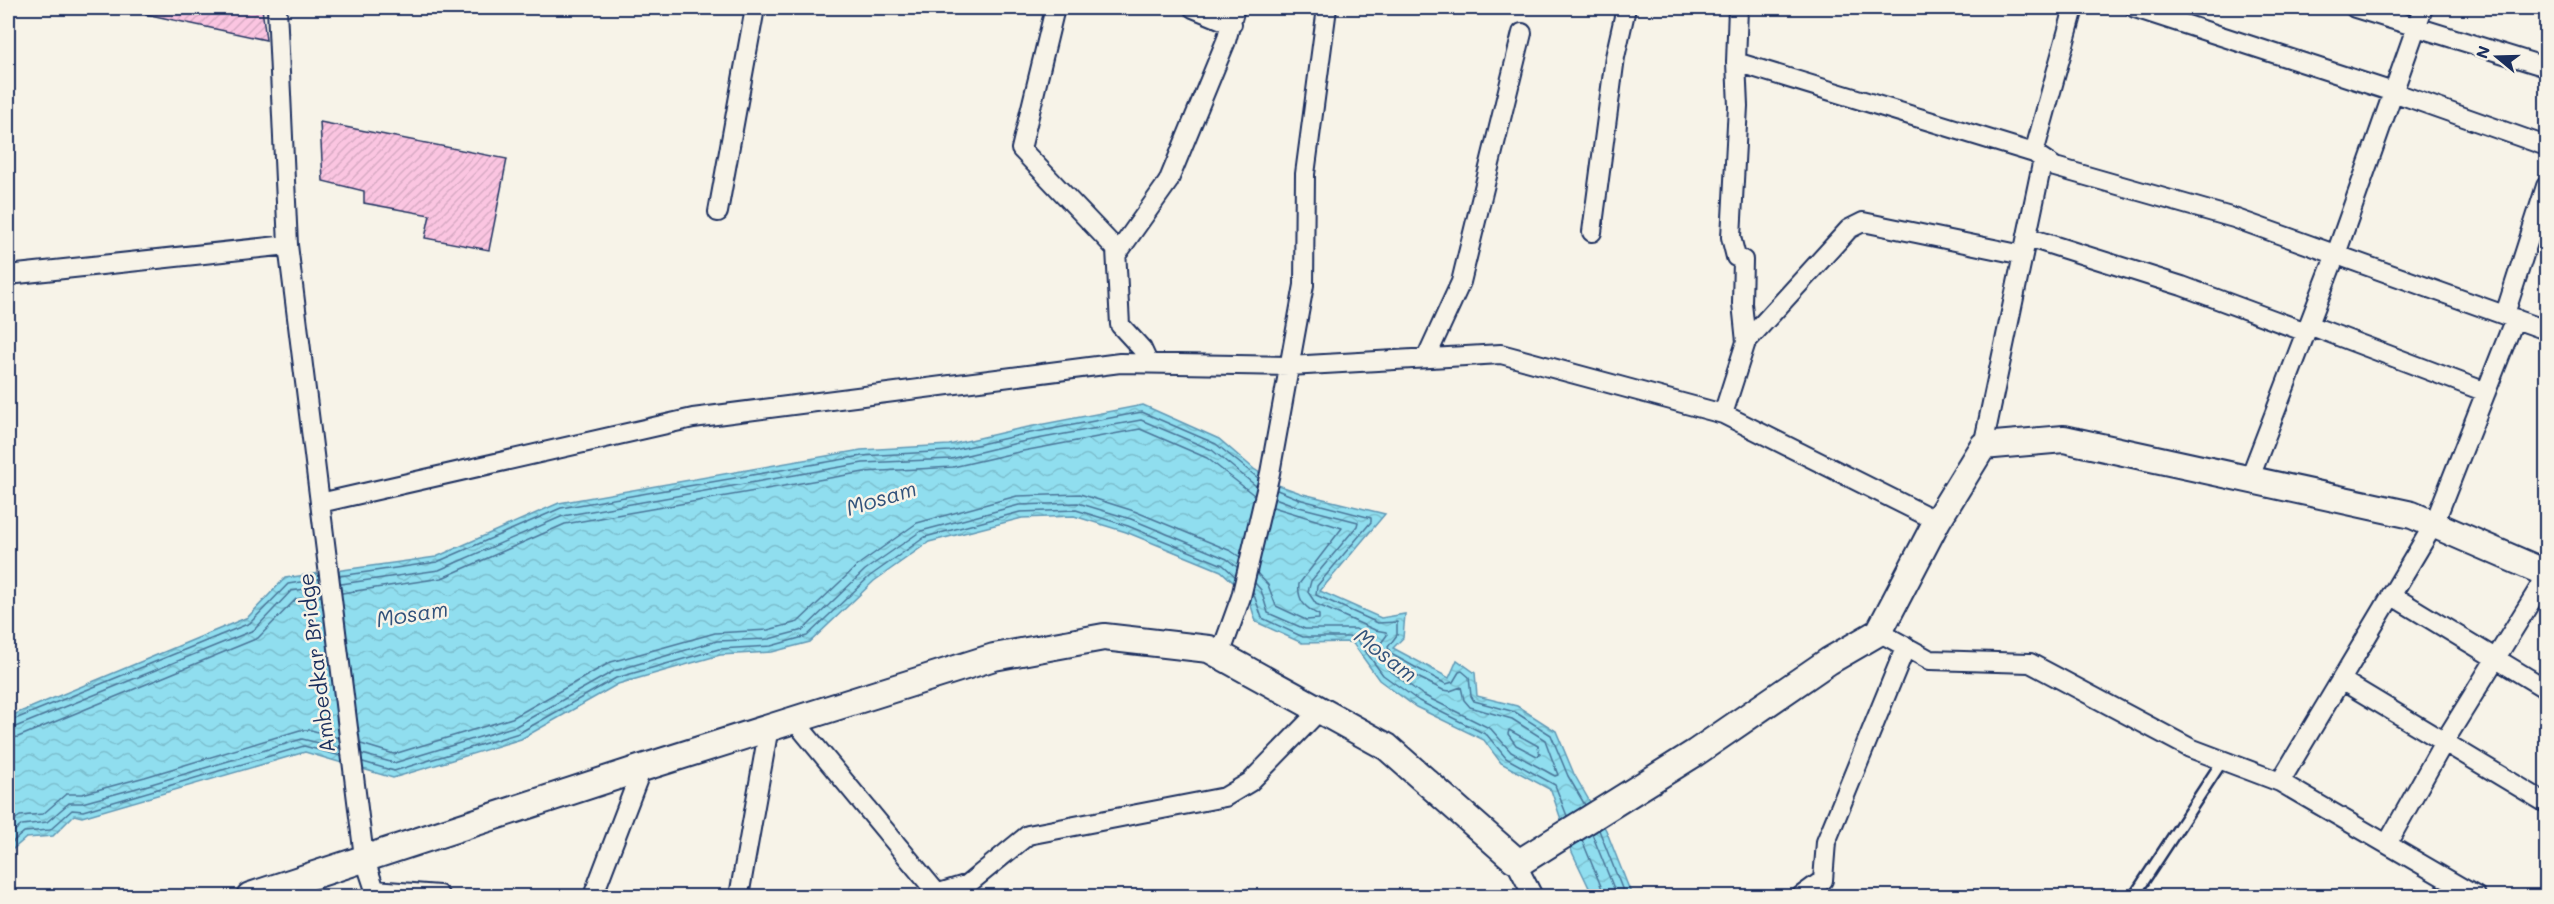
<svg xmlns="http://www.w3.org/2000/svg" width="2554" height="904" viewBox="0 0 2554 904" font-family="Mali,sans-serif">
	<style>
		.water { fill: url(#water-waves); stroke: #6198b5; stroke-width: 1.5 }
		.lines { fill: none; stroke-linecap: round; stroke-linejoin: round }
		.shore { stroke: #4a7598; stroke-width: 1.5 }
		.building { fill: url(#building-hatch); stroke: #1b2f5e; stroke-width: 1.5 }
		.lane-casing { stroke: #1b2f5e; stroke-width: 14 }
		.street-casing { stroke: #1b2f5e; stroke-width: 22 }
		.secondary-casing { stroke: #1b2f5e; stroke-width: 30 }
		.lane { stroke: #f7f3e8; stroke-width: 9 }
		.street { stroke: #f7f3e8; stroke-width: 18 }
		.secondary { stroke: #f7f3e8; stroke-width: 26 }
		.labels { text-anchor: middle; stroke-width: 5; stroke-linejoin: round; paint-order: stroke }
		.street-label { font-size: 21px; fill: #1b2f5e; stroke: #f7f3e8 }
		.water-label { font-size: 22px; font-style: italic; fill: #32527b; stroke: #f7f3e8 }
	</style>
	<defs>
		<pattern id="water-waves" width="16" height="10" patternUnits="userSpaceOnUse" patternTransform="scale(1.5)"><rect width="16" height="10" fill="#90deef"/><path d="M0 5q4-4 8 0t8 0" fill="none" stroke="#7cbfcf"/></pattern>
		<pattern id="building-hatch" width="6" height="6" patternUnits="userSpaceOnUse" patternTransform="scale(1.5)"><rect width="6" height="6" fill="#fbc5e1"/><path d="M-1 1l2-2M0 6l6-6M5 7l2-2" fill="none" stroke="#d7aac3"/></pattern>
	</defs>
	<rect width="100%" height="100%" fill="#f7f3e8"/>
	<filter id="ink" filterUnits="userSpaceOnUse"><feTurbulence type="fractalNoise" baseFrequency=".0167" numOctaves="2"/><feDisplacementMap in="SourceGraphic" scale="12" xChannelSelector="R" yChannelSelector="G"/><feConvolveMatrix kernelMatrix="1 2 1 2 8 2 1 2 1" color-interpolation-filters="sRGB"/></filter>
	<g filter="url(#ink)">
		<path class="water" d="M1143 405 1219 439 1254 469 1278 485 1303 494 1385 514 1320 591 1381 618 1405 614 1403 638 1393 648 1449 678 1457 660 1475 673 1477 696 1517 706 1556 731 1574 774 1606 830 1632 896H1593L1572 852 1551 790 1501 763 1484 740 1416 707 1379 680 1352 642 1302 643 1256 622 1248 596 1221 571 1126 532 1074 516 1022 518 929 542 874 581 810 642 772 652 720 655 618 684 521 739 393 778 305 752 82 817 74 815 53 836 26 838 12 850 8 862V717L248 617 285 578 436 557 559 503 861 450 949 445 1018 429Z"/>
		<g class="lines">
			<path class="shore" d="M1277 490 1302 500 1371 518V522L1317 586 1316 595 1378 623 1397 622V635L1388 647 1391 654 1446 684 1453 682 1459 672 1462 671 1469 677 1471 696 1474 701 1515 712 1551 735 1568 776 1585 805
				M1257 573 1268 585 1276 606 1306 620 1319 619V615C1305 608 1297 600 1299 584L1342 528 1273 507
				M340 576 437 562 561 508 862 456 950 451 1020 435 1142 412 1216 444 1258 478
				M1255 583 1261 590 1268 613 1305 629H1356L1362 633 1375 651H1380L1381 643 1387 635 1386 632 1375 630 1316 604 1308 592 1311 581 1357 526 1358 522 1299 507 1275 498
				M341 584 439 570 563 516 863 463 951 459 1021 442 1141 420 1212 450 1256 486
				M1253 592 1262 618 1303 637H1355L1383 675 1419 701 1487 735 1506 758 1555 785 1567 816
				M342 593 442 578 565 524 864 472 953 467 1023 451 1140 429 1207 458 1254 495
				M1388 662 1443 690 1450 691 1461 687 1464 700 1470 707 1512 719 1545 740 1558 775 1555 776 1511 752 1491 729 1423 695 1389 670 1386 665Z
				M8 722 250 623 288 584 319 579
				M8 730 254 630 291 591 320 587
				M1509 730 1538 746 1540 755 1537 756 1516 745 1508 734Z
				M8 739 18 737 258 638 296 599 321 596
				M361 744 394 754 512 718 611 662 715 633 768 630 798 622 859 564 917 523 1017 496 1080 494 1134 511 1231 551 1240 557
				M362 754 394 763 516 726 614 671 717 641 769 639 803 630 865 570 921 531 1019 505 1078 503 1131 519 1227 559 1237 567
				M363 762 394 771 519 733 616 678 719 649 771 646 807 636 870 576 925 537 1020 512 1076 510 1128 526 1223 565 1235 576
				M8 824 20 816 43 814 66 794H82L145 777 300 730H311L339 738
				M1599 830 1625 896
				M1592 834 1617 896
				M8 836 22 825 47 822 69 803H82L148 785 302 739 340 748
				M1582 840 1605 896
				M8 846 24 832 50 830 72 810 83 811 304 746 341 756"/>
		</g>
		<path class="building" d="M118 8H262L266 40Z
			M320 122 507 159 489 250 425 238 430 215 364 203V191L323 181Z"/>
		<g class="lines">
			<g class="lane-casing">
				<path id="lane" d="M2134 896 2223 760"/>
			</g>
			<g class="street-casing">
				<path id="street" d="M277 8 288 245
					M1055 8 1021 149 1116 249 1120 325 1142 349 1148 362
					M1193 8 1232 24
					M2135 8 2393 92 2546 146
					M2355 8 2546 67
					M1736 62 2034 153 2055 167 2234 218 2546 330
					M2034 153 2074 8
					M718 212 755 8
					M1592 232 1615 57 1626 8
					M2027 237 2182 286 2306 332
					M1117 254 1168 182 1226 41 1235 8
					M8 275 288 245 364 857 375 890 439 895V896
					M2505 314 2546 186
					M2309 325 2486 392
					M1746 342 1849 229 1863 222 2023 255
					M1426 358 1461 282 1522 33
					M1723 414 1746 342 1742 303 1743 260 1736 257 1731 237 1738 106 1736 62 1738 8
					M1983 446 2043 159
					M2249 480 2336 254 2423 8
					M320 503 693 418 1120 363 1289 366 1501 354 1723 414 1937 521
					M2391 595 2546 689
					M1879 632 1930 660 2030 663 2190 748 2280 782 2434 524 2515 318
					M1220 655 1241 597 1270 473 1304 285 1305 174 1327 8
					M2341 680 2546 803
					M793 719 936 892
					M2280 782 2476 896
					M2387 844 2444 742 2546 577
					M1514 859 1533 896
					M593 896 642 768
					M739 896 769 727
					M929 896 968 884 1028 835 1225 797 1250 782 1320 710
					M1801 896 1823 880 1826 842 1906 646"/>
			</g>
			<g class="secondary-casing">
				<path id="secondary" d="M250 896 642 768 994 657 1104 637 1209 649 1387 747 1514 859 1522 861 1695 753 1829 661 1879 632 1937 521 1983 446 2064 439 2412 515 2546 573"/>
			</g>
			<use href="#lane" class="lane"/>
			<use href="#street" class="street"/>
			<use href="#secondary" class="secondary"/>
		</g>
	</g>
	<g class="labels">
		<g class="street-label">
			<text transform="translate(317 663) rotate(-97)" y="7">Ambedkar Bridge</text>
		</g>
		<g class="water-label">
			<text transform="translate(881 498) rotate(-17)" y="8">Mosam</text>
			<text transform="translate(412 614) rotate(-9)" y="8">Mosam</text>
			<text transform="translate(1386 655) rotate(38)" y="8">Mosam</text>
		</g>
	</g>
	<rect width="2554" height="904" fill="none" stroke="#f7f3e8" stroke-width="30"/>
	<rect x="15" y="15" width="2524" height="874" fill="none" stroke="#1b2f5e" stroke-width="2" filter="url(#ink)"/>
	<g transform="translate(2497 57) rotate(289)" stroke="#f7f3e8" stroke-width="4.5" paint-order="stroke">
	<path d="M0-4.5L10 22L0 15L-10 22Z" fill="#1b2f5e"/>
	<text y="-9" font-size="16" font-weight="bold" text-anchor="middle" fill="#1b2f5e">N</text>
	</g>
</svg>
